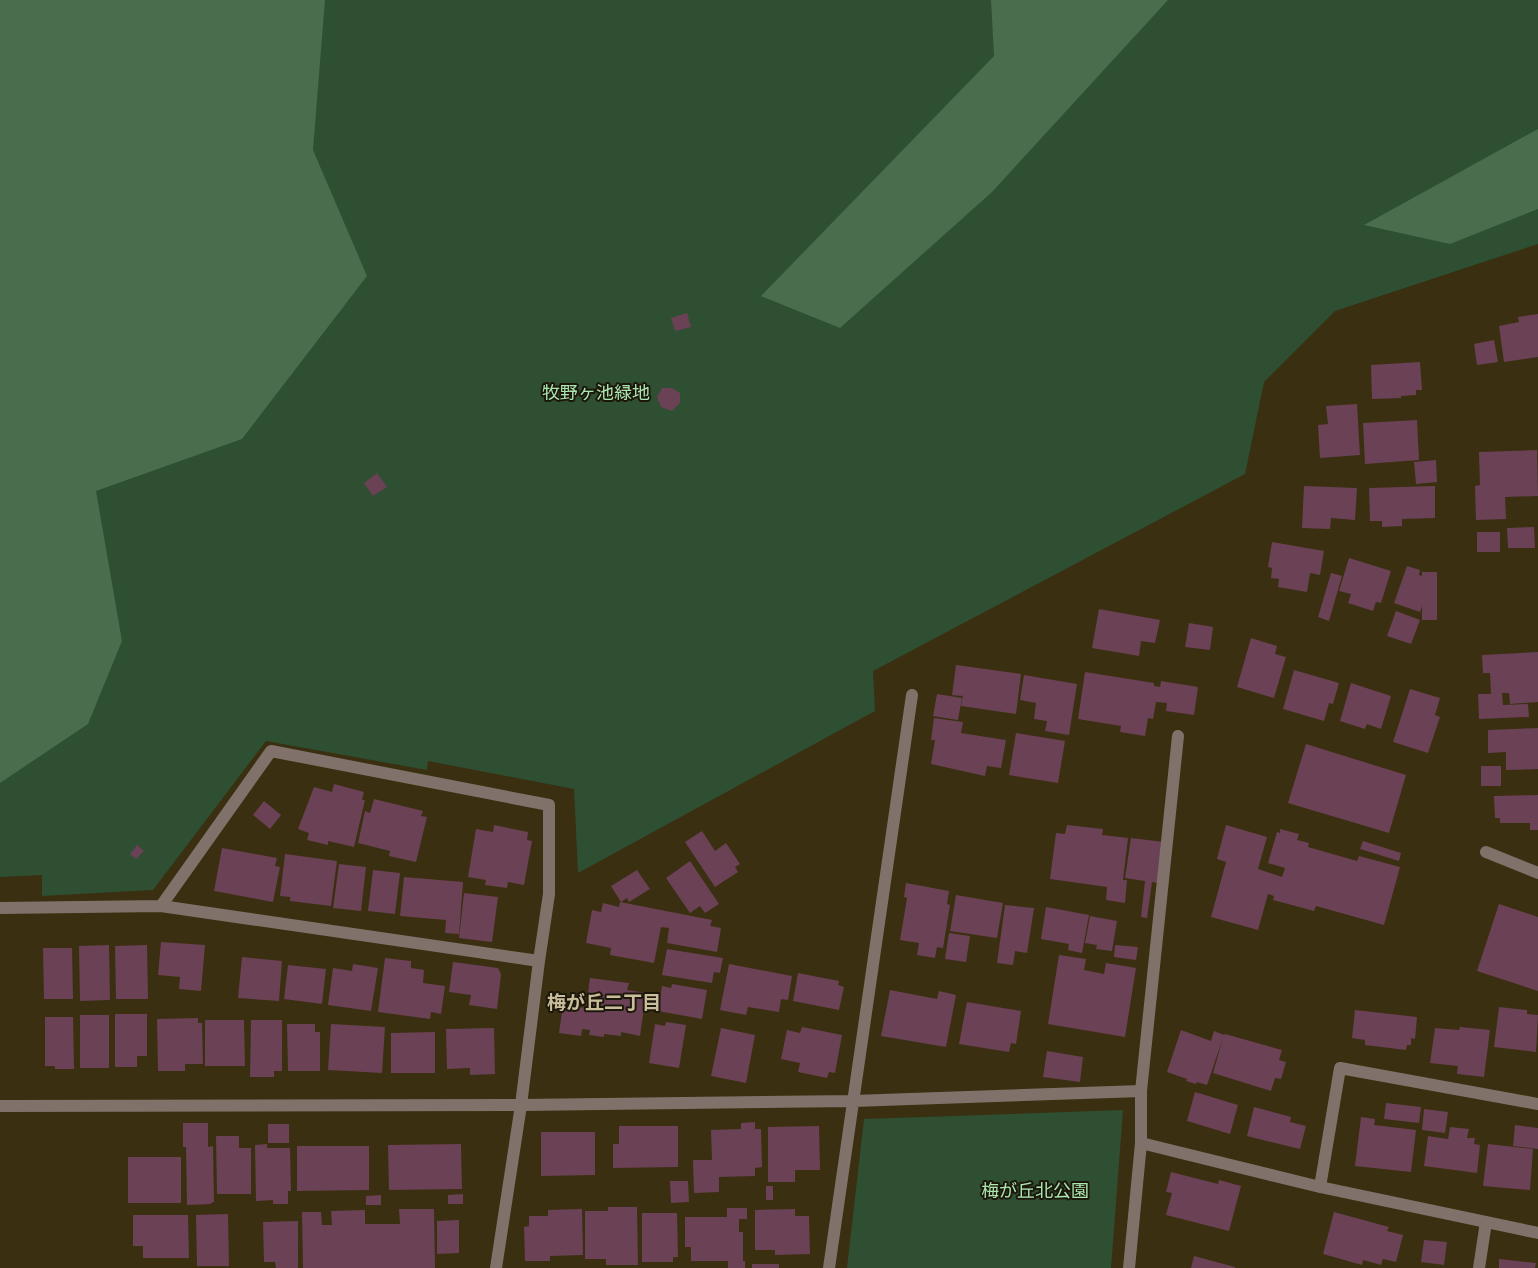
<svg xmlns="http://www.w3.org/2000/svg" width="1538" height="1268" viewBox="0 0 1538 1268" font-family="'Alegreya Sans','Noto Sans JP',sans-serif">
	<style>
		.green { fill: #2e4f32 }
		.forest { fill: #496d4d }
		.building { fill: #6b4156 }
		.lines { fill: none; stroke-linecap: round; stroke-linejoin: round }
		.minor { stroke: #80726a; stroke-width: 12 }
		.labels { text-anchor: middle; stroke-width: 4; stroke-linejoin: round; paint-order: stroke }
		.park-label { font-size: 18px; fill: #aae6b0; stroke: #1c170b }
		.neighbourhood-label { font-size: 19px; font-weight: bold; fill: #cabd9b; stroke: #1c170b }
	</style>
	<rect width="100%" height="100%" fill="#3a2f10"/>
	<path class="green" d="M0 0H1538V244L1335 311 1264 382 1245 474 873 671 875 711 578 873 574 789 428 761 427 770 266 741 153 890 42 896V875L0 877Z
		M1123 1110 1111 1268H847L864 1119Z"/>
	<path class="forest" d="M0 0H325L313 150 367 276 242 439 96 491 122 641 88 724 0 783Z
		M991 0H1168L992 192 840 328 761 296 994 56Z
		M1538 129V209L1450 244 1364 225Z"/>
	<path class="building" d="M687 313 691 327 675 331 671 318Z
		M1538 314V357L1504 362 1499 326 1519 322 1518 317Z
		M1494 340 1498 362 1477 365 1474 344Z
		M1420 362 1422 390H1416V395L1401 396V398L1372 399 1371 365Z
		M662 388H672L680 393V403L672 411 661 407 657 397Z
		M1357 404 1360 455 1320 458 1318 425 1328 424 1326 406Z
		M1417 420 1419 460 1365 464 1363 423Z
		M1537 450 1538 496 1505 497 1506 519 1476 520 1475 486 1480 485 1479 452Z
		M1436 460 1437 482 1416 484 1414 462Z
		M377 473 387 487 373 496 364 483Z
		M1304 486 1357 488 1355 520 1331 518 1330 529 1302 528Z
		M1435 486V518L1402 519V526L1382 527V521H1370L1369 488Z
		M1534 527 1535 548H1508L1507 528Z
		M1477 532H1500V552H1477Z
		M1272 542 1324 551 1320 575 1310 573 1307 592 1278 587 1279 579 1271 578 1272 568 1268 567Z
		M1349 558 1391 571 1381 603 1376 602 1373 611 1348 603 1351 594 1339 591Z
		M1407 566 1420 570 1419 575 1422 576V572H1437V620H1422V606L1420 612 1394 603Z
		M1331 573 1342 576 1329 621 1318 617Z
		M1099 609 1160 620 1155 643 1141 641 1139 656 1092 648Z
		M1396 611 1420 620 1411 644 1387 636Z
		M1189 623 1213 627 1210 650 1185 647Z
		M1251 638 1277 646 1275 654 1286 657 1274 698 1237 687Z
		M1538 652V702L1510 704 1509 693H1502L1503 705 1528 704 1529 717 1479 719 1478 694H1491L1490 673H1483L1482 655Z
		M956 665 1021 674 1016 714 961 706 963 695 962 696 952 695Z
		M1294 670 1339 683 1333 704 1329 703 1324 721 1283 709Z
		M1085 672 1154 683V686L1160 687 1161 681 1198 687 1194 715 1166 711 1167 703 1156 702 1153 719 1148 718 1145 736 1120 732 1121 726 1078 719Z
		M1024 675 1077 684 1069 735 1045 731 1047 721 1034 719 1036 703 1020 700Z
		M1351 683 1391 696 1381 729 1367 724 1365 729 1340 721Z
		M1410 689 1440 698 1435 715 1440 717 1428 753 1393 742Z
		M937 694 962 698 958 720 933 716Z
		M934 718 963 722 961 733 1006 740 1001 768 987 766 985 776 931 764 935 740H931Z
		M1538 728V769L1506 770V752L1488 753V730Z
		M1016 733 1065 741 1058 783 1009 775Z
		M1306 744 1406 775 1389 833 1288 803Z
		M1481 766H1501V786H1481Z
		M334 784 364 792 362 800H365L354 847 328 841V845L307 840 309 833 298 829 314 787 332 792Z
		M1538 795V830H1530V823H1500V818H1495L1494 796Z
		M374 799 423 811 421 816 427 817 416 862 389 856 390 851 358 843 365 811 370 813Z
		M264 801 281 815 270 829 253 815Z
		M494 825 528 832 527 840 532 841 524 885 508 882 507 888 485 885 486 880 468 877 476 829 493 832Z
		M1067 825 1103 829 1102 835 1128 838 1123 880H1127L1125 903 1106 900 1107 887 1050 879 1056 833 1065 834Z
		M1226 825 1267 837 1258 869 1282 877 1285 868 1268 863 1277 832 1280 833V829L1299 834 1297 840 1309 843 1308 847 1357 861 1359 856 1400 867 1384 925 1316 906 1314 911 1273 900 1274 896 1268 894 1258 930 1211 917 1226 862 1217 859Z
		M702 831 715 851 726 843 740 864 735 867 738 872 715 887 685 842Z
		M1131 838 1164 842 1158 883 1152 882 1147 918 1141 917 1145 881 1125 878Z
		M1363 841 1401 853 1399 861 1360 849Z
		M137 845 144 851 136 859 130 854Z
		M222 848 277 858 275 866 280 867 273 902 214 891Z
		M285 854 337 861 331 906 290 901V897L280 896Z
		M690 861 719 904 705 913 700 906 690 913 666 878Z
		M339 864 366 867 361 911 333 908Z
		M373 870 400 873 395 914 368 911Z
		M637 870 650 889 629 902 627 898 621 902 611 886Z
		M404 877 463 882 459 934 445 933 446 920 400 916Z
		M906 883 949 891 947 904 950 905 943 948 937 947 935 958 917 955 919 943 900 940 907 898 904 897Z
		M464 893 498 897 492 942 459 938Z
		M956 895 1003 903 997 938 950 931Z
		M620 902 712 920 710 926 721 928 717 952 667 943 669 928 661 927 654 963 610 955 611 948 586 943 592 910 601 912 603 903 619 907Z
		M1499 904 1538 917V991L1477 971Z
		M1005 905 1034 908 1027 953 1015 951 1013 965 997 963Z
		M1046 907 1089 915 1082 953 1068 950 1069 944 1041 939Z
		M1090 916 1117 921 1112 951 1096 949 1097 945 1085 943Z
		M949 933 970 936 966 962 945 959Z
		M161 942 205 945 201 991 179 989 180 977 158 975Z
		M109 945 110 1000 80 1001 79 946Z
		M147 945 148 999H116L115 946Z
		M1115 945 1138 947 1136 960 1114 957Z
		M43 948H72L73 999H44Z
		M667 949 723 958 720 973 714 972 712 983 662 975Z
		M1059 955 1086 959 1084 970 1104 974 1106 963 1136 968 1125 1037 1048 1024Z
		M242 957 282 961 279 1001 238 998Z
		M385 958 411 961V968L424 970 423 983 445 986 441 1014 431 1012 430 1019 378 1012Z
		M453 962 498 968 501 974 497 1009 469 1005 471 995 449 992Z
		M353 964 378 968 371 1011 328 1005 333 968 352 971Z
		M729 964 792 976 788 1000 781 999 779 1012 748 1007 746 1015 720 1010Z
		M288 965 326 969 322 1004 284 999Z
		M798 973 839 981 838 985 844 987 839 1010 793 1001Z
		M590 978 629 983 627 990 646 993 640 1036 621 1032V1036L604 1034V1037L589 1035 590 1030 582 1029 581 1036 559 1033 563 1005 586 1008Z
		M672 984 707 990 702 1019 658 1011 662 986 671 988Z
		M890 990 937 999 939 991 956 995 946 1047 881 1036Z
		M967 1002 1021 1011 1016 1044 1011 1043 1009 1052 959 1044Z
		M1499 1007 1527 1010V1014L1538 1015 1536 1052 1494 1047Z
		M1355 1010 1417 1017 1415 1039 1411 1038V1045H1407L1406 1050 1365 1045V1040L1352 1038Z
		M115 1014H147V1056H137V1067H115Z
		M80 1015H109V1068H80Z
		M45 1017H73L74 1069H55V1066H45Z
		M198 1018V1023H202L203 1064H185V1071H158L157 1019Z
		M205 1020H244L245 1066H205Z
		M251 1020H282V1071H274V1077H250Z
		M666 1022 686 1025 679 1068 649 1063 655 1024 665 1026Z
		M287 1024H315V1032H320V1071H288Z
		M331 1024 385 1027 382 1073 328 1070Z
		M802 1027 842 1035 835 1073 829 1072 827 1078 798 1072 800 1063 781 1059 787 1030 800 1033Z
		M1460 1027 1490 1030 1484 1077 1457 1074 1458 1066 1430 1063 1435 1028 1459 1030Z
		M494 1028 495 1074 470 1075V1068L447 1069 446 1029Z
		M721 1028 755 1035 746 1083 711 1076Z
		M1181 1030 1211 1041 1214 1031 1224 1035 1225 1034 1282 1050 1279 1060 1286 1062 1281 1079 1275 1078 1271 1091 1213 1073 1223 1038 1207 1085 1197 1082 1196 1084 1186 1081 1187 1079 1167 1072Z
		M435 1032V1073H391V1033Z
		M1047 1051 1083 1057 1080 1082 1043 1077Z
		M1195 1092 1238 1105 1230 1134 1187 1121Z
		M1386 1103 1421 1107 1419 1123 1384 1119Z
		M1254 1107 1291 1117 1290 1122 1306 1126 1300 1149 1247 1136Z
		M1424 1109 1448 1112 1445 1133 1422 1130Z
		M1361 1117 1375 1119 1374 1125 1416 1130 1411 1172 1355 1166Z
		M755 1122V1129H761L762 1167 755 1168V1176L719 1177V1192L694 1193 693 1160H712L711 1130 741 1129V1123Z
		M183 1123H208V1147L213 1146 214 1202 211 1203V1204L187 1205 186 1147H183Z
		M268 1124H289V1143H268Z
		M1515 1125 1538 1128V1149L1513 1146Z
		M619 1126H678V1167L613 1168V1144H619Z
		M819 1126 820 1170H795V1182H768V1127Z
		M1450 1127 1469 1129 1467 1138H1475L1474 1144 1480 1145 1477 1173 1424 1166 1428 1136 1448 1139Z
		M541 1132H595V1175L541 1176Z
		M216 1136H239V1148H251V1194H217Z
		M267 1144V1148H290L291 1191H288V1204H273V1200L256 1201 255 1145Z
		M461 1144 462 1189 389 1190 388 1145Z
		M1488 1144 1533 1149 1530 1190 1483 1186Z
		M297 1146H369V1190L297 1191Z
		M128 1157H181V1203H128Z
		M1171 1172 1218 1184 1219 1180 1241 1186 1229 1231 1166 1215 1172 1193 1166 1192Z
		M670 1181H688L689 1202 671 1203Z
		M766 1186H773V1200H766Z
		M463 1194V1204H448V1195Z
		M381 1195V1205H366V1196Z
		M608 1207H637L638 1265H606V1259H585V1211H608Z
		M727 1208H747V1219H739V1232H743V1261H745V1268H728V1261H691V1247H685V1217H727Z
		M399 1209H434L435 1268H303L302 1212H321L322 1225H332L331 1211 365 1210V1224H400Z
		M582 1209 583 1255 550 1256V1261H525L524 1227 529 1226V1216H548V1210Z
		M795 1209V1216H809L810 1254 775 1255V1250H755V1210Z
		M1334 1212 1389 1227 1387 1231 1403 1235 1396 1262 1383 1259 1381 1265 1363 1260 1362 1265 1323 1254Z
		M642 1213H677L678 1257H673V1262H642Z
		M228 1214 229 1266H197L196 1215Z
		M133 1215H188L189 1258H143V1246H133Z
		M459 1220V1253L437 1254V1221Z
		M298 1221V1268H276L275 1262H264L263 1222Z
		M1424 1240 1447 1242 1444 1265 1421 1262Z
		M1194 1256 1235 1267V1268H1191Z
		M1499 1259 1536 1263 1535 1268H1499Z
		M752 1264H779V1268H752Z"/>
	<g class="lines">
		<path class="minor" d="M1486 852 1538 873
			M161 906 271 751 549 805V894L539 961 521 1105 496 1268
			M0 908 161 906 539 961
			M0 1106 521 1105 853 1101 1141 1091
			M1141 1143 1320 1187 1538 1233
			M1320 1187 1340 1068 1538 1104
			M829 1268 912 695
			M1129 1268 1141 1143V1091L1178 736
			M1479 1268 1486 1222"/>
	</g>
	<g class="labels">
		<g class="park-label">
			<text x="596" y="399">牧野ヶ池緑地</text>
			<text x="1035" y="1197">梅が丘北公園</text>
		</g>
		<g class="neighbourhood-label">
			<text x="604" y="1009">梅が丘二丁目</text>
		</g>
	</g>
</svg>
